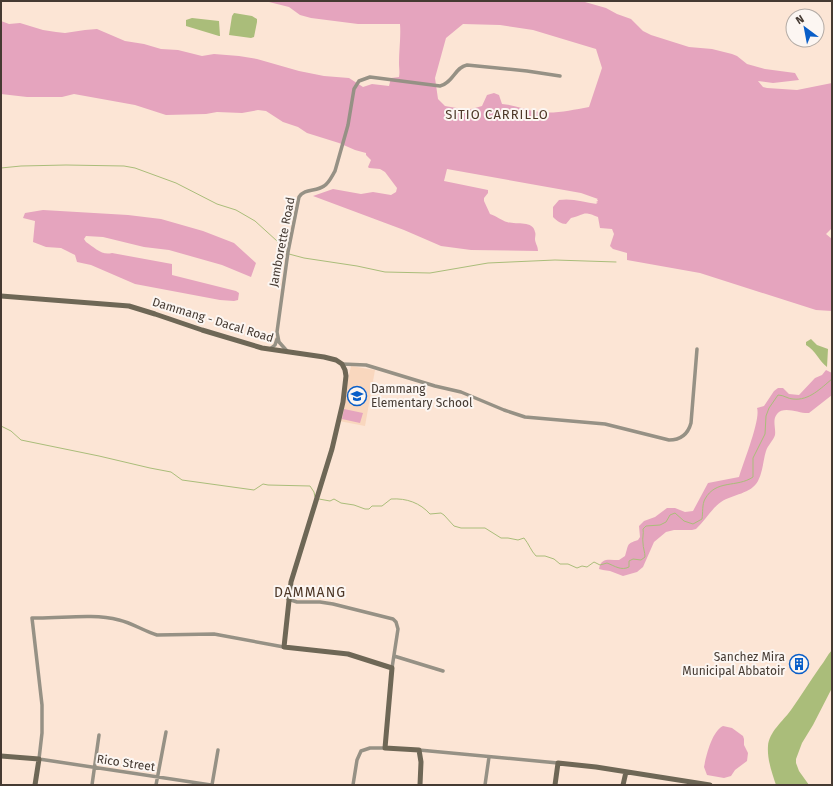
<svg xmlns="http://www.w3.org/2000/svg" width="833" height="786" viewBox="0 0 833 786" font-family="'Fira Sans',sans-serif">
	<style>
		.built { fill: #f9d7be }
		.green { fill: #e5a4be; fill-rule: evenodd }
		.water { fill: #aabd7a }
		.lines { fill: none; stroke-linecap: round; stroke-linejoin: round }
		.stream { stroke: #aabd7a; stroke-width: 1 }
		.street { stroke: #969185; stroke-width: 3.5 }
		.secondary { stroke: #6e6756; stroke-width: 5 }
		.labels { text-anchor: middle; stroke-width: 4; stroke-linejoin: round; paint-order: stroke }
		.street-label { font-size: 12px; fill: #453a32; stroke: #fcf6f2 }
		.poi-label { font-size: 12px; fill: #453a32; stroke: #fcf6f2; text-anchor: start }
		.neighbourhood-label { font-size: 13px; letter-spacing: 1px; fill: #4e3828; stroke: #fcf6f2 }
		.quarter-label { font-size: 14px; letter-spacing: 1px; fill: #4e3828; stroke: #fcf6f2 }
	</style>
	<rect width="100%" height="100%" fill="#fce5d5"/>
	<path class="built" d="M351 366 375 370 365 426 339 421Z"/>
	<path class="green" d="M265 1 585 2 606 8 617 14 631 19 643 31 651 35 689 47 712 49 732 54 737 56 747 64 765 69 795 73 799 80 773 83 758 81 763 87 767 88 797 90 832 83V228L826 234 832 239V311L816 310 700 273 627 260V253L613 249 610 246 614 234 612 229 600 228 598 217C582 210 585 215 571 218L566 224C561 224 557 221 553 217V207L559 200C572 198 584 202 597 204L596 203 598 202 596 201H598L597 199H598L581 193 447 169 444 181 488 190V193L484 198V201L490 214C497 216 502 221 507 222 516 225 533 220 535 232 536 234 535 237 535 239 535 243 538 246 538 251L471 250 441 246 404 230 313 196 333 189 361 194 373 192 391 195 396 192 397 188 385 172 380 169 369 168 368 167 371 160 366 155V153L355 150 339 143 307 133 298 127 283 122 266 111 258 110 242 113 217 112 206 114 166 115 135 105 74 94 62 97H27L1 94V21L9 24 20 23 43 30 56 32 65 33 85 30 97 29 125 41 144 44 161 49 178 50 202 56 214 54 239 56 257 59 299 71 324 76 349 78 363 87 372 84 389 86 391 78 399 77C400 72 399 68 399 63 399 50 401 37 400 24H358L311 18 300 15 289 7ZM463 24 500 25 533 30 596 49 602 68 589 107C572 110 556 114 539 112 526 110 515 105 502 104L499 95 494 93 487 95 482 106 468 110 445 106 438 99 435 78 446 38Z
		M43 210 128 215 161 219 203 231 234 243 256 263 251 277 222 265 169 250 144 247 103 237 86 236 84 239 86 242C94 247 102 256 112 253L172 264V275L236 291 239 293 238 300 234 301 220 300 135 284 91 265 77 262 75 255 61 248 46 247 33 242 35 221 23 218 25 213Z
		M826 370 832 373V395L809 413C800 414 784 405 777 414 772 420 776 428 775 435 773 441 768 445 766 451 763 461 763 471 758 481 751 494 733 494 721 502 711 509 705 521 696 529L692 530H674L666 532 654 542 643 567 637 572 623 576 610 571 603 570 599 569C601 557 609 560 619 560L625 556C629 544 626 544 638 540L640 537 639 526 644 521 655 517 667 508H675L685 512 693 511 708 483 739 477C743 463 761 419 757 408L764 406 774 391 778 388H783L789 394 799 395 815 378 822 375Z
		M344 409 363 413 360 423 342 419Z
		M723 726 732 728 743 736 744 739V745L748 753 747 761 735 770 731 776 724 778 707 775 704 767C706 756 712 731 723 726Z"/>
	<path class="water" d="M234 13 252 16 257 19V22L254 37 251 38 229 35 232 16Z
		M192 18 219 21 220 36H219L186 26V20Z
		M811 339 817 345 828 349 827 367C820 362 815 350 806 345V342Z
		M832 650V688L813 725 802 743 796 759V763L799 771 809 785H776C772 773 767 759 768 746 769 732 783 721 791 710 801 696 810 681 820 667 825 661 827 655 832 650Z"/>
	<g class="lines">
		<path class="stream" d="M1 168 21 166 66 165 124 166 135 168 176 183 217 204 236 210 255 221 277 241 287 252
			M289 254 304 258 357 266 385 272 430 273 488 263 555 260 616 262
			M1 426 11 431 21 440 99 456 150 468 171 472 182 480 254 490 263 484 268 485 310 486 314 492 315 497
			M319 499 330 501 334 499 341 503 354 505 365 509H369L372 506H382L391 499C407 498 420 503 430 514L441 513 444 515 454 526 461 528H485L501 538H508L518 540 524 538C529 544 531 551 536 556H545L554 559 560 564H568L577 568 582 566 587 567 594 562 600 565 607 563C615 566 621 571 629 567V561L633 559 641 560 645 557C645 552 643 548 643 543 642 538 644 534 643 529L646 526 660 525 666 522 670 515 675 513 684 521 693 524 702 519C703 513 702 504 705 499 716 479 737 488 753 477V458L765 434 766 416 769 408 778 395C784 395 788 399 793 399 809 401 821 388 832 379"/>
		<path class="street" d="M270 349 275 345 277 339
			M287 351 279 342 277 332 288 252 299 197C305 188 316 192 324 186 329 183 332 176 335 171L348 125 354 89 359 81 370 77 440 86C453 83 455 67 467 65L527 71 560 76
			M342 364 366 365 435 386 461 392 504 410 525 417 605 424 669 440C681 440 688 434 691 423L697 349
			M288 599 297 602H320L333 604 393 619 396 622 398 629 392 668
			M394 656 443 671
			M419 750 558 763
			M92 785 99 735
			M156 785 166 732
			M211 785 39 759 42 733V705L32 618C60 619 91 613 119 620 132 623 144 631 157 635L214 634 284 647
			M212 785 218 750
			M353 785 357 760 361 751 370 748H385
			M485 785 489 757"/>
		<path class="secondary" d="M1 296 129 306 155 314 202 330 262 348 324 357 336 360 342 364 345 370 346 376 343 402 332 449 291 582 284 647 348 654 392 668 385 748 419 750 421 762 420 785
			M1 756 39 759 35 785
			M555 785 558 763 596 767 710 785
			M623 785 626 772"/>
	</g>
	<defs>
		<g id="school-ring" transform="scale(1)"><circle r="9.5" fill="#fcf6f2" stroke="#095ec8" stroke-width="1.5"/><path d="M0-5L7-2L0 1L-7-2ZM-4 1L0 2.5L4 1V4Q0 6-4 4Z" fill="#095ec8"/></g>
		<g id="building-ring" transform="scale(1)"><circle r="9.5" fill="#fcf6f2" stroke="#095ec8" stroke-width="1.5"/><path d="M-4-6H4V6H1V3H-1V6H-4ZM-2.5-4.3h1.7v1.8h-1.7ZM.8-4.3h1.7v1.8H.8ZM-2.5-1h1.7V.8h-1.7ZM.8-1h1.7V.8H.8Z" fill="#095ec8"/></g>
	</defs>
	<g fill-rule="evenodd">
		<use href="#school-ring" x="357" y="396"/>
		<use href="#building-ring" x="799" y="664"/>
	</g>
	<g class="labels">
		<g class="street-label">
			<text transform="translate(282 242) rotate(-79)" y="4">Jamborette Road</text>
			<text transform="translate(213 320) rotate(17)" y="4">Dammang - Dacal Road</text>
			<text transform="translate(126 763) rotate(8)" y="4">Rico Street</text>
		</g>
		<g class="poi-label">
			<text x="371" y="393">Dammang<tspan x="371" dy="14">Elementary School</tspan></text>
			<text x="785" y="661" text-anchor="end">Sanchez Mira<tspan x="785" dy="14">Municipal Abbatoir</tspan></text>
		</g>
		<g class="neighbourhood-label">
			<text x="497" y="119">SITIO CARRILLO</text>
		</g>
		<g class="quarter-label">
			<text x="310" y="597">DAMMANG</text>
		</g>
	</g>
	<rect width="833" height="786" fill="none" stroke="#453a32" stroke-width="4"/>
	<g transform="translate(805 28) rotate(328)"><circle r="19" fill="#fcf6f2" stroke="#b3aba5"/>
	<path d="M0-3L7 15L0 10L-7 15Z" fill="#095ec8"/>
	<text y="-6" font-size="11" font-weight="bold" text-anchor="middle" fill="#453a32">N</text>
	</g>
</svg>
